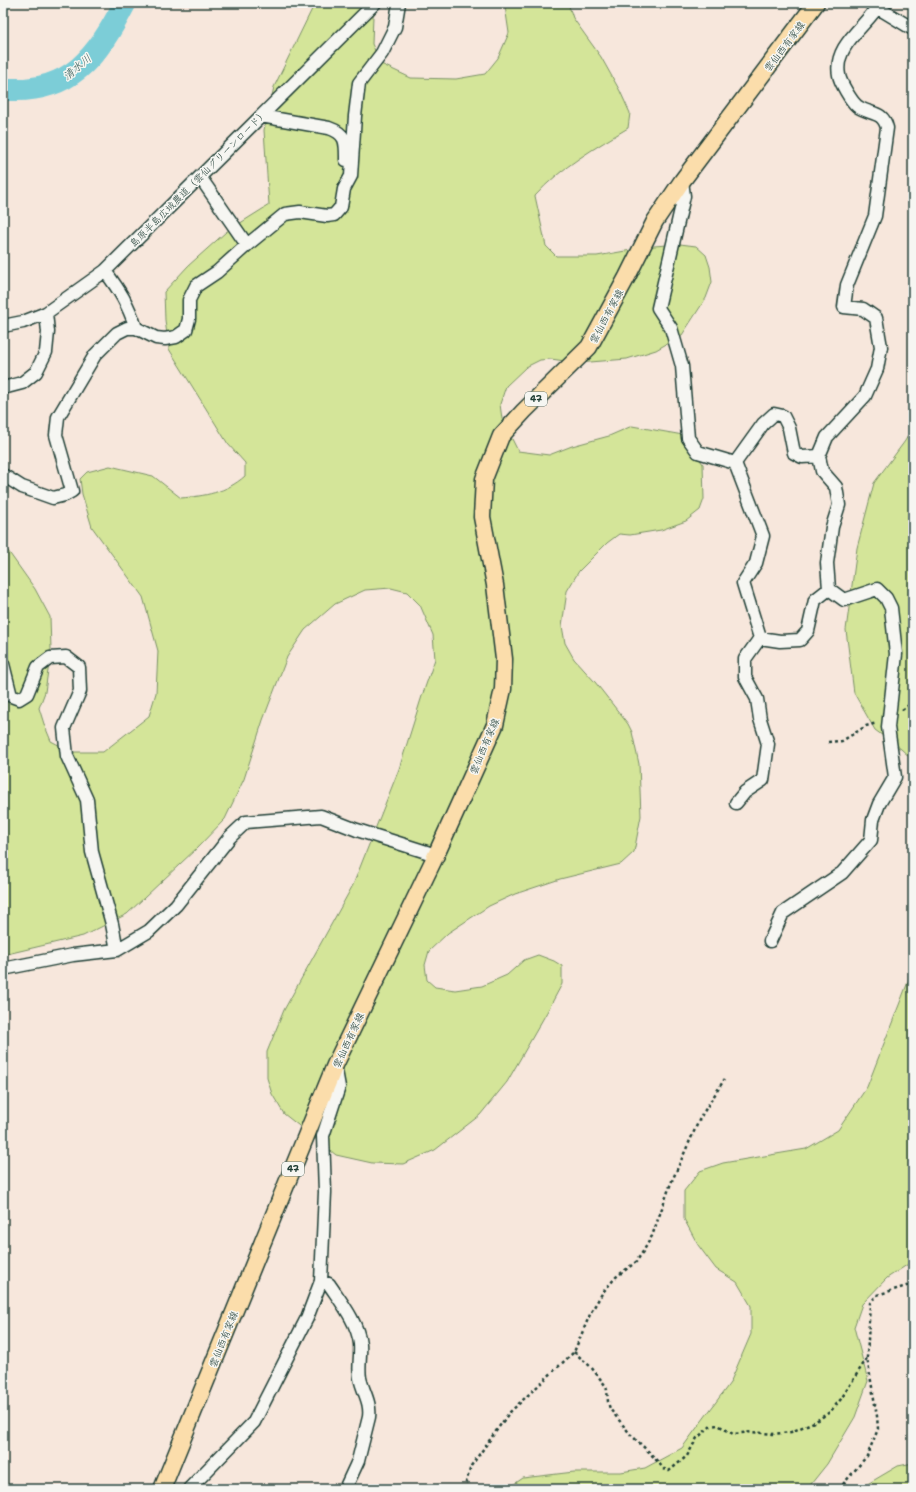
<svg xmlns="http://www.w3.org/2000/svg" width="916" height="1492" viewBox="0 0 916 1492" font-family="'Shantell Sans','Klee One',sans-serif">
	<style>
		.green { fill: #d4e599; stroke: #7a9166 }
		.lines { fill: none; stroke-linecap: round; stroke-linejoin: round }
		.river { stroke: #7ccdd7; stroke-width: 23 }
		.minor-casing { stroke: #1f3d34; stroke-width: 15 }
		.major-casing { stroke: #1f3d34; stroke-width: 19 }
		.path { stroke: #1f3d34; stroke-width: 2.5; stroke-dasharray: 3 3; stroke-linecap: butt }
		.minor { stroke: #f6f6f2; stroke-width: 12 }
		.major { stroke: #fbddab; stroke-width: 16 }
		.labels { text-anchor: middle; stroke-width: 3; stroke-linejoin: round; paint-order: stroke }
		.shield { fill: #f6f6f2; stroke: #60746d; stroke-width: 1 }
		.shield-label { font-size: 9px; font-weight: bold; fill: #1f3d34 }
		.street-label { font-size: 10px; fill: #1f3d34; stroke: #f6f6f2 }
		.water-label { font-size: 11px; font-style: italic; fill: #325a55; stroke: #f6f6f2 }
	</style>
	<rect width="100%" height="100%" fill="#f7e7dc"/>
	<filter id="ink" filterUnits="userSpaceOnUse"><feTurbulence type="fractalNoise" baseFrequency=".025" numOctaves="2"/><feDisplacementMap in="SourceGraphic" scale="8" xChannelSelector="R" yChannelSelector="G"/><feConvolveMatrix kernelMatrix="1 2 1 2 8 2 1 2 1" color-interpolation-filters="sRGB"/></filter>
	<g filter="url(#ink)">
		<path class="green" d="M315 3H380L373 16 372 44 381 64 411 78 456 79 485 74 498 58 509 33 505 6 502 3H568L573 18 601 57 620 91 630 113 628 128C595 148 561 167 535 196L546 246 556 256H597L654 246 680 244 696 246 706 255 710 267 712 282 706 298 682 335 656 350 627 359 578 363 551 359 540 360 526 367 506 386 500 404 502 419 518 451 549 455 572 446 609 436 632 426 683 435 703 464 704 499 700 510 686 521 661 530 630 535 619 534 607 543 579 571 567 591 562 626 565 643 574 659 595 682 628 724 632 732 639 764 641 816 634 852 621 864 560 879 515 894 489 906 448 933 429 951 425 965 427 980 435 987 455 990 482 986 507 975 524 960 538 955 554 961 562 966V984L547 1012 507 1082 480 1115 435 1150 403 1164 372 1163 336 1155 284 1114 272 1094 267 1078V1052L284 1010 353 885 399 769 422 696 435 659 433 635 420 605 407 592 391 588 365 590 335 604 305 630 287 657 263 720 244 779 225 819 197 848 127 914 83 936 3 955V544L35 589 50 617 51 649 45 692 39 708 44 724 51 741 72 752H103L149 716 156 693 158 651 143 597 92 527 82 494 80 479 87 472 110 466 153 476 181 498C204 496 226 493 245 476V463L228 444 169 349 165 320 164 292 188 266 226 232 269 205 264 130 274 87Z
			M913 427V760L901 749 875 730 854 693 846 630 857 548 874 483 905 441Z
			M913 969V1261L887 1278 862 1304 854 1327 868 1381 855 1417 827 1464 807 1489H507L523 1478 574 1472H621L645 1468 682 1448 730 1383 751 1334V1306L737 1282 716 1269 698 1245 684 1219V1191L700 1171 723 1163 806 1149 838 1130 867 1087Z
			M913 1463V1489H859L898 1466Z"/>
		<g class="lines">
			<path class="river" d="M3 89C70 95 97 57 125 3"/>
			<g class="minor-casing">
				<path id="minor" d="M870 3 913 29
					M261 116 329 128C347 134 346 143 346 160
					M200 177 247 245
					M682 181 684 196 658 308 671 328 682 366 688 438 698 452 735 463 763 536 756 563 743 583 760 638 745 659V677L757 699 760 719 768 744 763 780 745 792 736 803
					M105 271C120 291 128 304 136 328
					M3 326 23 322 46 313 105 271 375 3
					M3 388 22 383 36 372 46 352 48 332 46 313
					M735 463 763 424 774 414 783 416 789 428 794 453 802 457 819 456
					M3 475 22 487 53 498 65 495 72 491 56 435 58 417 95 355 117 333 127 328H136L156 338 165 339 176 337 186 330 189 319V300L196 286 217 272 247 245 285 214 300 212 327 216 334 215 341 207 344 189 351 176 355 116 359 83 382 53 395 27 399 3
					M760 638 780 641 800 640 808 631 815 600 829 589
					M3 664 11 696 19 699 27 694 38 667 50 658 66 657 79 667 80 691 64 728 67 756 87 800 92 852 112 924 117 950
					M770 941 783 913 842 873 871 840 873 820 879 804 895 777 888 727 896 654 891 608 886 598 877 589 844 600 829 589 827 563 832 527 839 505 836 487 822 471 819 456 827 437 865 396 877 369 881 347 876 318 863 309 844 307 847 285 875 216 887 128C883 110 869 115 857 106 851 101 840 82 839 75 833 45 867 26 880 3
					M3 969 73 955 117 950 149 931 176 905 230 837 246 822 321 816 357 830 436 855
					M321 1281 329 1284C341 1302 358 1323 360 1344 361 1356 358 1367 360 1378 363 1392 371 1402 369 1417L358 1461 345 1489
					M189 1489 254 1422 307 1318 321 1281 325 1192 323 1136 339 1087 335 1065"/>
			</g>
			<g class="major-casing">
				<path id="major" d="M162 1489 335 1065 436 855 495 725 503 689 504 659 495 585 482 517 484 479 501 436 524 411 589 347 627 277 655 221 682 181 816 3"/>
			</g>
			<path class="path" d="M902 710 913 702
				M828 742 842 741 866 726 877 723
				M574 1352 591 1367 605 1385 607 1390 608 1402 610 1409 631 1435 650 1453 664 1469 669 1471 687 1456 697 1438 711 1426 718 1425 733 1434 752 1432 773 1434 791 1432 816 1421 830 1412 841 1399 867 1358
				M464 1489 471 1466 509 1413 574 1352 591 1312 603 1292 616 1277 636 1262 644 1250 652 1236 671 1183 700 1118 724 1080
				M839 1489 867 1456 878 1429 877 1416 867 1358 870 1303 877 1295 913 1284"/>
			<use href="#minor" class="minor"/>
			<use href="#major" class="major"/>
		</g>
	</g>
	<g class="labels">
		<g class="shield">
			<rect x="525" y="392" width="22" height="14" rx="3"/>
			<rect x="282" y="1162" width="22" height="14" rx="3"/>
		</g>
		<g class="shield-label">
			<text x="536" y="402">47</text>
			<text x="293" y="1172">47</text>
		</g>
		<g class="street-label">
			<text transform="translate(784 46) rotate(-53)" y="4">雲仙西有家線</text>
			<text transform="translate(198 178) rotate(-45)" y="4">島原半島広域農道（雲仙グリーンロード）</text>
			<text transform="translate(606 316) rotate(-62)" y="4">雲仙西有家線</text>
			<text transform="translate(484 746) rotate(-67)" y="4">雲仙西有家線</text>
			<text transform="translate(348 1040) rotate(-65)" y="4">雲仙西有家線</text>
			<text transform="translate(223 1339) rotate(-68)" y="4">雲仙西有家線</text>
		</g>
		<g class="water-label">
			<text transform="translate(77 67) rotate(-40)" y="4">清水川</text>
		</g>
	</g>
	<rect width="916" height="1492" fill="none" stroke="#f6f6f2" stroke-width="16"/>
	<rect x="8" y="8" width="900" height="1476" fill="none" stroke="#1f3d34" stroke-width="1.5" filter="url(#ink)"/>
</svg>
